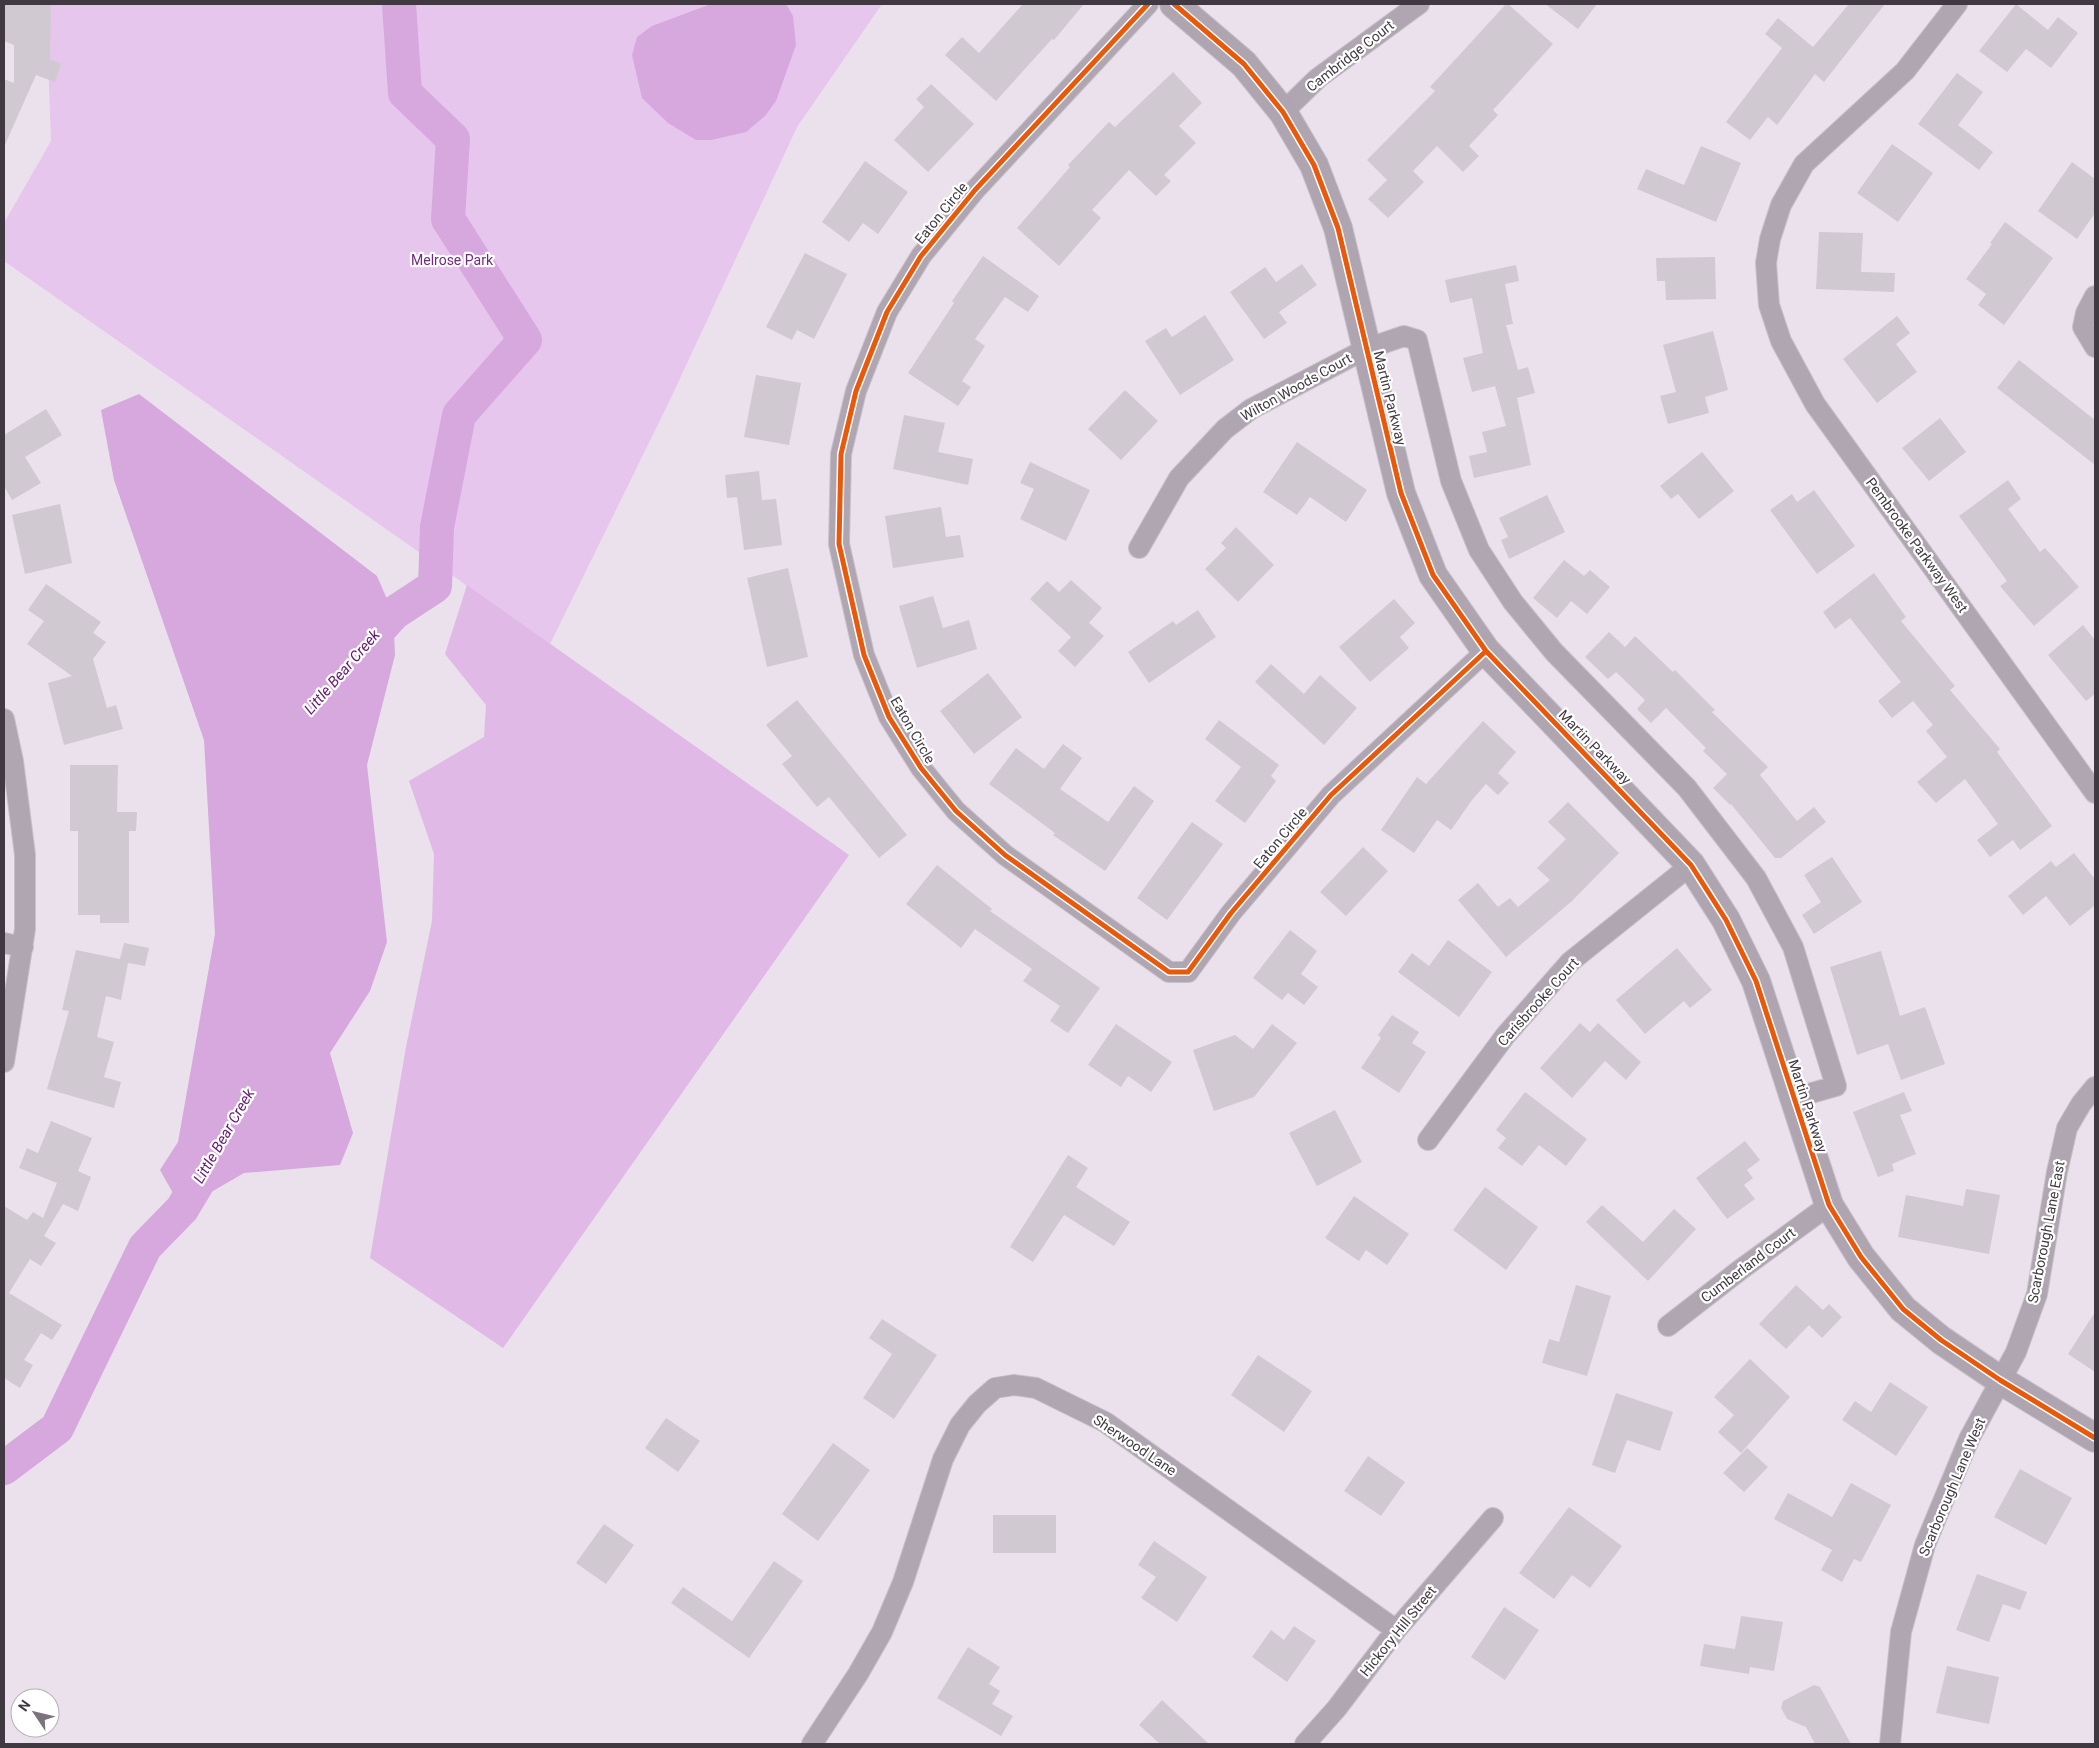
<svg xmlns="http://www.w3.org/2000/svg" width="2099" height="1748" viewBox="0 0 2099 1748" font-family="Roboto,sans-serif">
	<style>
		.green { fill: #e7c6ed }
		.forest { fill: #e0b9e6 }
		.water { fill: #d6a8de }
		.lines { fill: none; stroke-linecap: round; stroke-linejoin: round }
		.river { stroke: #d6a8de; stroke-width: 34 }
		.building { fill: #d1c9d1 }
		.street-casing { stroke: #c7c0c9; stroke-width: 22 }
		.secondary-casing { stroke: #c7c0c9; stroke-width: 30 }
		.street { stroke: #afa6b1; stroke-width: 20 }
		.secondary { stroke: #afa5b1; stroke-width: 28 }
		.cycleway-casing { stroke: #fff; stroke-width: 8 }
		.cycleway { stroke: #e8590c; stroke-width: 5 }
		.labels { text-anchor: middle; stroke-width: 4.5; stroke-linejoin: round; paint-order: stroke }
		.street-label { font-size: 14px; fill: #403941; stroke: #fff }
		.park-label { font-size: 14px; fill: #73297f; stroke: #fff }
		.water-label { font-size: 15px; font-style: italic; fill: #641971; stroke: #fff }
	</style>
	<rect width="100%" height="100%" fill="#eae1ec"/>
	<path class="green" d="M46 4H882L797 127 669 402 550 644 4 261V223L51 141Z"/>
	<path class="forest" d="M467 585 849 855 503 1348 370 1258 406 1047 432 921 434 854 409 781 484 737 486 705 445 654Z"/>
	<path class="water" d="M711 4H786L793 16 796 45 776 101 765 116 746 132 711 140H696L668 123 642 98 632 55 637 37 652 26Z
		M139 394 377 576 393 613 395 655 367 765 387 942 370 991 330 1053 353 1133 340 1165 244 1173 182 1209 160 1170 178 1142 215 934 204 740 114 480 101 410Z"/>
	<g class="lines">
		<path class="river" d="M362 648 394 613 435 586 437 527 459 415 525 340 448 219 453 139 405 93 399 4
			M4 1468 57 1428 145 1247 182 1209 206 1169"/>
	</g>
	<path class="building" d="M4 4H51L50 59 61 64 55 82 36 75 4 147V79L14 83V45L4 41Z
		M1023 4H1084L1054 40 1052 39 996 101 945 55 962 37 979 53Z
		M1506 4H1508L1553 44 1493 110 1498 115 1469 146 1479 156 1463 172 1437 146 1413 171 1424 182 1388 218 1368 199 1387 180 1367 160 1435 91 1430 87Z
		M1545 4H1597L1578 29Z
		M1849 4H1885L1824 82 1815 74 1777 125 1768 117 1750 140 1726 122 1782 48 1765 34 1778 18 1813 47Z
		M2016 4 2048 30 2058 17 2078 33 2051 68 2026 49 2007 72 1979 51Z
		M1173 72 1202 103 1179 126 1196 143 1164 175 1171 181 1156 196 1129 170 1092 210 1101 218 1059 266 1017 228 1070 167 1068 165 1109 122 1115 127Z
		M1957 73 1983 92 1958 125 1993 152 1979 170 1918 124Z
		M931 84 974 124 928 172 894 140 924 107 916 99Z
		M1892 144 1933 173 1898 222 1857 193Z
		M1701 146 1741 163 1716 222 1637 189 1646 169 1684 185Z
		M865 161 908 192 878 234 863 223 849 242 822 222Z
		M2072 162 2095 179V213L2077 239 2038 211Z
		M2005 222 2053 258 2004 325 1978 305 1986 294 1966 279 1992 244 1990 243Z
		M1819 232 1863 233 1861 272 1895 273 1894 292 1816 289Z
		M805 253 847 274 814 339 797 330 792 340 766 327Z
		M983 256 1039 296 1028 312 1005 297 975 339 985 346 962 381 971 387 958 406 908 373 954 303 952 301Z
		M1715 257 1716 299 1666 300 1665 281H1657L1656 258Z
		M1302 264 1317 285 1279 312 1287 323 1264 339 1230 292 1265 267 1276 282Z
		M1516 265 1519 281 1505 284 1513 324 1506 325 1518 370 1528 367 1535 393 1517 398 1531 465 1474 478 1469 456 1487 452 1482 432 1506 426 1495 386 1472 392 1463 358 1483 353 1472 298 1450 303 1445 280Z
		M1205 315 1234 360 1180 395 1145 341 1166 328 1172 337Z
		M1897 316 1910 333 1896 344 1917 372 1877 403 1843 359Z
		M1713 331 1728 390 1705 397 1709 413 1668 424 1660 396 1676 392 1663 345Z
		M2019 360 2095 420V465L1997 388Z
		M756 375 801 383 789 445 744 437Z
		M1125 390 1158 421 1121 460 1088 429Z
		M46 409 62 435 25 457 41 483 12 500 4 486V435Z
		M904 415 945 423 938 452 973 459 968 485 893 469Z
		M1940 418 1966 452 1929 481 1902 448Z
		M1297 442 1367 490 1346 522 1310 497 1297 515 1263 492Z
		M1702 452 1734 491 1699 519 1678 494 1671 499 1660 486Z
		M1030 462 1090 490 1066 541 1020 519 1034 489 1020 483Z
		M759 471 762 500 776 499 782 545 744 550 737 497 727 498 725 475Z
		M2008 480 2021 499 2008 509 2040 552 2045 548 2079 587 2034 626 2000 586 2007 581 1959 516Z
		M1814 490 1855 546 1817 574 1770 510 1792 494 1797 502Z
		M1547 495 1565 532 1509 559 1501 540 1508 537 1499 518Z
		M60 504 72 563 25 574 12 515Z
		M941 507 946 537 960 535 964 557 893 568 885 516Z
		M1236 527 1274 565 1238 602 1205 569 1226 548 1221 543Z
		M1564 560 1584 576 1590 570 1610 587 1587 614 1571 601 1557 618 1533 598Z
		M788 568 808 657 767 667 747 578Z
		M1874 573 1906 617 1901 621 1955 686 1950 690 2000 749 1997 752 2052 826 2020 850 2013 840 1990 857 1977 840 1998 824 1965 779 1936 803 1917 782 1947 757 1926 731 1933 725 1913 701 1892 718 1878 701 1901 682 1850 618 1835 629 1823 612Z
		M1071 580 1102 608 1089 623 1104 636 1075 667 1058 651 1071 637 1030 599 1047 581 1059 592Z
		M46 584 101 622 93 633 106 642 93 659 107 708 116 705 123 729 64 745 48 683 72 676 27 644 44 621 28 610Z
		M933 596 943 628 969 620 977 649 917 668 899 606Z
		M1394 599 1415 623 1400 637 1409 648 1370 682 1339 647Z
		M1198 610 1216 637 1149 683 1128 652 1173 621 1176 625Z
		M2083 625 2095 640V694L2086 701 2048 655Z
		M1609 632 1625 647 1635 636 1673 672 1675 670 1715 710 1712 712 1768 767 1760 775 1797 821 1814 807 1826 822 1781 858H1775L1731 804 1730 805 1713 788 1727 774 1703 751 1706 748 1666 708 1651 723 1637 709 1645 700 1616 672 1608 679 1585 657Z
		M1271 664 1304 694 1320 675 1357 708 1324 745 1255 682Z
		M988 673 1022 717 974 754 940 711Z
		M797 700 907 835 879 858 829 797 817 807 782 764 792 756 766 725Z
		M1219 720 1279 765 1271 776 1276 781 1245 823 1215 801 1241 767 1205 739Z
		M1483 721 1516 752 1498 773 1509 783 1498 795 1486 784 1472 800 1451 830 1437 820 1414 853 1381 830 1417 777 1426 784Z
		M1063 744 1082 758 1060 789 1108 822 1134 786 1154 801 1105 871 1053 835 1055 833 989 784 1016 748 1044 769Z
		M70 765H118L117 812H137L136 831H129V923H100V915H78V831H70Z
		M1568 802 1619 853 1572 901 1506 957 1458 900 1478 883 1498 907 1510 898 1518 907 1550 880 1537 868 1566 839 1548 822Z
		M1192 822 1223 844 1167 920 1137 898Z
		M1363 847 1388 871 1346 916 1320 892Z
		M2074 853 2095 879V905L2070 926 2046 896 2023 915 2008 896 2051 861 2056 867Z
		M1832 857 1862 902 1814 934 1802 915 1821 902 1804 875Z
		M937 865 992 909 990 911 1100 988 1068 1033 1050 1021 1060 1006 1023 981 1032 969 975 929 961 948 906 904Z
		M1290 930 1317 951 1301 974 1318 987 1304 1005 1288 993 1282 1000 1253 978Z
		M1448 940 1492 972 1459 1017 1398 972 1412 953 1429 966Z
		M124 943 149 948 145 966 128 963 121 1000 106 996 97 1037 114 1042 104 1077 121 1082 114 1108 47 1089 69 1011 62 1010 76 950 120 959Z
		M1677 948 1712 990 1690 1008 1684 1001 1645 1034 1616 1000Z
		M1881 951 1900 1016 1925 1007 1945 1064 1901 1080 1888 1044 1857 1055 1830 967Z
		M1392 1015 1419 1032 1412 1043 1426 1052 1399 1093 1361 1068 1381 1038 1378 1035Z
		M1580 1023 1590 1032 1598 1023 1641 1062 1626 1080 1605 1061 1572 1098 1540 1068Z
		M1116 1024 1172 1062 1151 1092 1128 1076 1121 1087 1088 1065Z
		M1272 1024 1297 1043 1254 1097 1214 1111 1193 1050 1235 1035 1253 1049Z
		M1525 1092 1587 1139 1566 1166 1539 1145 1522 1166 1498 1148 1506 1138 1496 1130Z
		M1904 1092 1912 1111 1900 1115 1916 1154 1892 1164 1894 1171 1878 1177 1853 1112Z
		M1335 1110 1362 1162 1317 1186 1289 1133Z
		M51 1121 92 1138 78 1171 91 1177 78 1211 63 1204 44 1236 56 1243 41 1266 30 1259 9 1293 62 1325 52 1340 41 1333 24 1360 33 1365 20 1388 4 1378V1206L27 1220 33 1212 43 1218 57 1183 19 1168 27 1148 38 1153Z
		M1745 1141 1760 1160 1747 1170 1753 1178 1744 1185 1755 1199 1727 1219 1696 1178Z
		M1068 1155 1088 1168 1076 1187 1130 1222 1114 1246 1064 1215 1033 1262 1010 1247Z
		M1485 1187 1538 1227 1506 1270 1453 1230Z
		M1966 1189 2000 1195 1989 1254 1898 1237 1906 1195 1963 1206Z
		M1354 1196 1409 1234 1387 1265 1366 1250 1359 1261 1325 1238Z
		M1602 1205 1643 1242 1674 1209 1696 1229 1648 1281 1586 1222Z
		M1576 1285 1611 1296 1587 1376 1542 1363 1549 1339 1559 1342Z
		M1796 1285 1823 1310 1829 1304 1842 1317 1822 1338 1809 1325 1786 1349 1759 1324Z
		M2095 1312V1372L2068 1354Z
		M882 1319 937 1355 894 1419 863 1398 892 1354 869 1338Z
		M1258 1355 1312 1391 1284 1432 1231 1395Z
		M1750 1359 1790 1397 1741 1453 1718 1432 1734 1415 1714 1397Z
		M1890 1382 1928 1407 1896 1456 1842 1420 1855 1401 1871 1412Z
		M1616 1393 1673 1412 1660 1451 1627 1440 1615 1473 1592 1465Z
		M666 1418 700 1441 678 1472 645 1448Z
		M833 1443 870 1470 818 1541 782 1514Z
		M1747 1448 1768 1467 1744 1492 1723 1473Z
		M1368 1456 1405 1482 1381 1516 1344 1491Z
		M2020 1469 2072 1498 2046 1545 1994 1517Z
		M1851 1483 1891 1505 1861 1562 1854 1559 1842 1582 1821 1570 1832 1550 1774 1519 1788 1493 1832 1517Z
		M1569 1507 1622 1546 1590 1588 1572 1575 1554 1599 1519 1573Z
		M993 1515H1056V1553H993Z
		M604 1524 634 1545 606 1584 576 1563Z
		M1154 1541 1207 1577 1177 1622 1141 1598 1156 1577 1138 1565Z
		M774 1561 803 1581 749 1658 671 1603 683 1587 732 1621Z
		M1977 1574 2027 1592 2020 1610 2003 1604 1989 1642 1956 1630Z
		M1504 1607 1539 1630 1505 1680 1471 1657Z
		M1741 1616 1783 1622 1774 1671 1750 1667 1749 1674 1700 1666 1704 1644 1735 1649Z
		M1294 1626 1316 1641 1287 1682 1252 1657 1271 1630 1284 1640Z
		M968 1647 1000 1667 989 1684 1000 1691 992 1704 1013 1716 1001 1736 937 1698Z
		M1947 1666 1999 1677 1989 1724 1936 1713Z
		M1814 1685 1820 1687 1851 1744H1815L1806 1727 1787 1719 1781 1708 1783 1701Z
		M1162 1700 1209 1744H1160L1139 1725Z"/>
	<g class="lines">
		<g class="street-casing">
			<path id="street" d="M1148 4 975 190 921 256 887 312 856 391 841 454 839 544 864 655 889 717 921 768 956 811 1005 855 1169 972H1188L1231 913 1331 795 1486 651
				M1957 4 1905 71 1804 164 1781 205 1770 239 1766 263 1769 305 1781 341 1815 404 2095 793
				M1283 112 1318 78 1419 4
				M2095 296 2086 313 2083 327 2095 347
				M1139 548 1179 478 1225 429 1251 409 1366 349 1404 336 1417 340 1451 481 1479 550 1513 602 1554 652 1687 788 1756 878 1793 947 1836 1086 1794 1098
				M4 719 13 761 25 855V929L4 1062
				M4 943 23 947
				M1428 1140 1505 1036 1570 962 1691 865
				M1668 1326 1740 1270 1829 1205
				M812 1744 858 1674 882 1632 903 1582 943 1459 960 1425 977 1404 995 1388 1014 1385 1036 1388 1105 1422 1396 1630
				M1305 1744 1337 1708 1396 1630 1493 1518
				M1890 1744 1901 1632 1925 1545 1969 1439 2016 1352 2037 1294 2057 1172 2067 1128 2081 1104 2095 1087"/>
		</g>
		<g class="secondary-casing">
			<path id="secondary" d="M1174 4 1244 64 1283 112 1314 165 1338 228 1401 493 1433 575 1486 651 1691 865 1726 920 1756 981 1829 1205 1861 1257 1903 1309 1941 1340 2000 1380 2095 1438"/>
		</g>
		<use href="#street" class="street"/>
		<use href="#secondary" class="secondary"/>
		<g class="cycleway-casing">
			<path id="cycleway" d="M1148 4 975 190 921 256 887 312 856 391 841 454 839 544 864 655 889 717 921 768 956 811 1005 855 1169 972H1188L1231 913 1331 795 1486 651
				M1174 4 1244 64 1283 112 1314 165 1338 228 1401 493 1433 575 1486 651 1691 865 1726 920 1756 981 1829 1205 1861 1257 1903 1309 1941 1340 2000 1380 2095 1438"/>
		</g>
		<use href="#cycleway" class="cycleway"/>
	</g>
	<g class="labels">
		<g class="street-label">
			<text transform="translate(1350 56) rotate(-38)" y="5">Cambridge Court</text>
			<text transform="translate(941 213) rotate(-51)" y="5">Eaton Circle</text>
			<text transform="translate(1296 387) rotate(-29)" y="5">Wilton Woods Court</text>
			<text transform="translate(1390 398) rotate(76)" y="5">Martin Parkway</text>
			<text transform="translate(1917 545) rotate(54)" y="5">Pembrooke Parkway West</text>
			<text transform="translate(913 730) rotate(60)" y="5">Eaton Circle</text>
			<text transform="translate(1595 747) rotate(46)" y="5">Martin Parkway</text>
			<text transform="translate(1280 838) rotate(-50)" y="5">Eaton Circle</text>
			<text transform="translate(1538 1002) rotate(-48)" y="5">Carisbrooke Court</text>
			<text transform="translate(1808 1106) rotate(72)" y="5">Martin Parkway</text>
			<text transform="translate(2046 1232) rotate(-79)" y="5">Scarborough Lane East</text>
			<text transform="translate(1748 1265) rotate(-37)" y="5">Cumberland Court</text>
			<text transform="translate(1135 1445) rotate(34)" y="5">Sherwood Lane</text>
			<text transform="translate(1952 1487) rotate(-67)" y="5">Scarborough Lane West</text>
			<text transform="translate(1398 1631) rotate(-51)" y="5">Hickory Hill Street</text>
		</g>
		<g class="park-label">
			<text x="452" y="265">Melrose Park</text>
		</g>
		<g class="water-label">
			<text transform="translate(342 672) rotate(-49)" y="5">Little Bear Creek</text>
			<text transform="translate(224 1136) rotate(-60)" y="5">Little Bear Creek</text>
		</g>
	</g>
	<rect width="2099" height="1748" fill="none" stroke="#403941" stroke-width="10"/>
	<g transform="translate(35 1713) rotate(305)"><circle r="24" fill="#ffffff" stroke="#b3b0b3"/>
	<path d="M0-4L9 19L0 12L-9 19Z" fill="#7c747d"/>
	<text y="-8" font-size="14" font-weight="bold" text-anchor="middle" fill="#403941">N</text>
	</g>
</svg>
